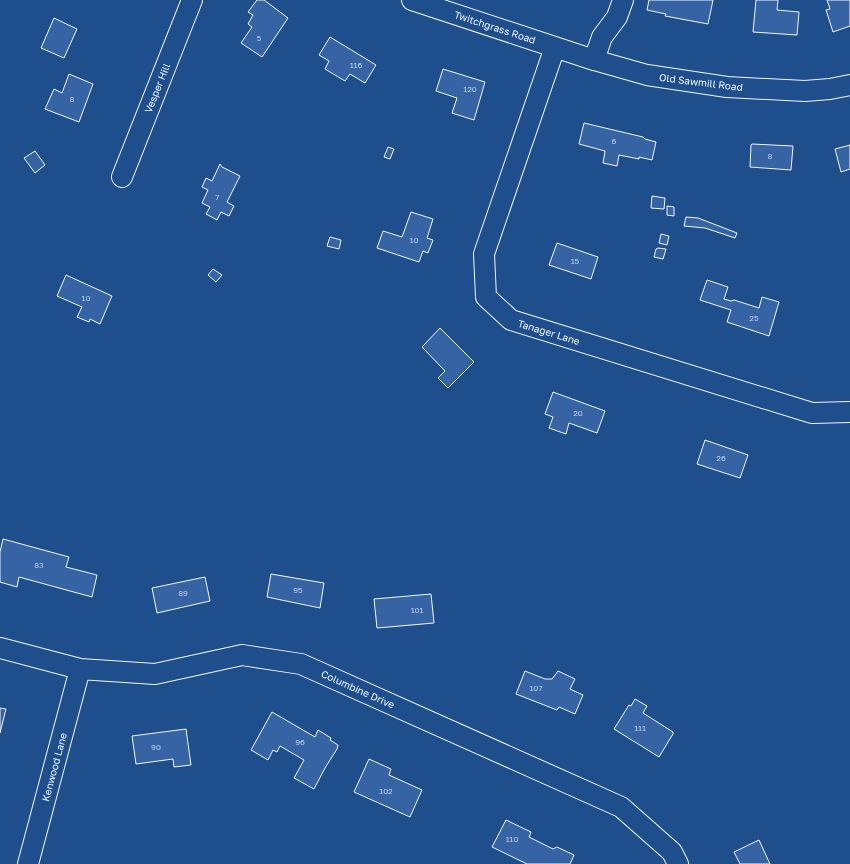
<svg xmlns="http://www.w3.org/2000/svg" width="850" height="864" viewBox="0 0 850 864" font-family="'Golos Text',sans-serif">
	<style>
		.building { fill: #3563a3; stroke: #f2f6ff }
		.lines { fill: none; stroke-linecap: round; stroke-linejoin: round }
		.minor-casing { stroke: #f2f6ff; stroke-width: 22 }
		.minor { stroke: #1f4e8c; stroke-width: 20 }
		.labels { text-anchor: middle; stroke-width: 3; stroke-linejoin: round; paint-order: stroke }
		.number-label { font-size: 8px; fill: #c3d1e8 }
		.street-label { font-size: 10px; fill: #f2f6ff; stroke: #1f4e8c }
	</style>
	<rect width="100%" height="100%" fill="#1f4e8c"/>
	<path class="building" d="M257 0H264L288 18 262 57 241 43 252 27 248 24 253 15 248 12Z
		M649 0H713L708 24 665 16 666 14 647 10Z
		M756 0H778L777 10 799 12 797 35 753 32Z
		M827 0H850V26L833 32 826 10 830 9Z
		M54 18 77 29 64 58 41 48Z
		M330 37 376 65 365 83 350 74 345 81 325 69 329 61 319 55Z
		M443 69 485 82 474 120 452 113 457 98 436 91Z
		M69 74 93 84 79 122 45 109 54 89 62 93Z
		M584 123 643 137 645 139 656 142 652 160 639 157V159L619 155 617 166 603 163 605 151 579 144Z
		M752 144 793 146 791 170 750 167 751 145Z
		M850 145V169L841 172 835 149Z
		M388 147 394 149 390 159 384 157Z
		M35 151 45 165 35 173 24 158Z
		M220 164 222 167 240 176 227 202 234 206 229 216 221 212 217 220 206 214 210 207 202 203 208 190 202 187 206 178 212 181Z
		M652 196 665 198 664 209 651 208Z
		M667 206 674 207V216L667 215Z
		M411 212 433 219 427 238 433 240 428 253 423 251 419 262 377 248 383 231 402 237Z
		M686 217 698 218 737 233 735 238 705 228 684 226Z
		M661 234 669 236 667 245 659 243Z
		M330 237 341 240 339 249 327 246Z
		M557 243 598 257 591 279 549 265Z
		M658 248 666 249 663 259 654 257 656 249Z
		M213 269 222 275 216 282 208 275Z
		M66 275 112 296 100 324 90 319 89 322 77 317 82 307 57 296Z
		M707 280 728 287 724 299 731 301 734 300 759 308 762 297 779 302 769 336 727 322 731 310 700 300Z
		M440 328 474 362 448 388 438 378 445 371 422 347Z
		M553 392 605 411 597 433 569 423 566 434 549 428 553 417 545 414Z
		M705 440 748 455 740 478 697 464Z
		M3 539 69 557 66 567 97 575 92 597 19 577 17 587 0 582V552Z
		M271 574 324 583 320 608 267 597Z
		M205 577 210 601 157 613 152 588Z
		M431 594 434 623 377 628 374 599Z
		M525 671 545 679H552L558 671 575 679 570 689 583 695 575 714 559 707 557 710 516 694Z
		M635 699 647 706 643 713 673 732V734L659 757 614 729 629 705 631 706Z
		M0 708 6 709 0 733Z
		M272 712 315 737 318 730 331 738 330 740 338 745 337 749 325 768 314 789 294 778 304 760 280 746 277 752 273 750 268 760 251 750Z
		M186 729 191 765 174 767 173 759 136 764 132 736Z
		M369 759 391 769 389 775 422 790 410 817 354 792Z
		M506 820 531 832 529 837 553 849 557 847 574 855 570 864H527L492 847Z
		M759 840 770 864H740L734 852Z"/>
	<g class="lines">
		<g class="minor-casing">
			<path id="minor" d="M412 0 594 60 647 75 727 87 805 91 830 89 850 85
				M555 47 484 254 486 297 511 320 812 413 850 412
				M594 60 602 37 617 17 623 0
				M122 177 192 0
				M0 648 80 669 155 674 242 655 301 664 621 807 672 852 678 864
				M28 864 80 669"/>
		</g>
		<use href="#minor" class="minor"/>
	</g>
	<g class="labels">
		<g class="number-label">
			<text x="259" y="41">5</text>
			<text x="356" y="68">116</text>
			<text x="470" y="92">120</text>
			<text x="72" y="102">8</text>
			<text x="614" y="144">6</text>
			<text x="770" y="159">8</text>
			<text x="217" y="200">7</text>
			<text x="414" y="243">10</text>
			<text x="575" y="264">15</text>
			<text x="86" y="301">10</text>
			<text x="754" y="321">25</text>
			<text x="578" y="416">20</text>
			<text x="721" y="461">26</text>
			<text x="39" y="568">83</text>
			<text x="298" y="593">95</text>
			<text x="183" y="596">89</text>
			<text x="417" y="613">101</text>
			<text x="536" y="691">107</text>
			<text x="640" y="731">111</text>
			<text x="300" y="745">96</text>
			<text x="156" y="750">90</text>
			<text x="386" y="794">102</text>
			<text x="512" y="842">110</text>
		</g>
		<g class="street-label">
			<text transform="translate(495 27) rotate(18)" y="4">Twitchgrass Road</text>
			<text transform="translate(701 82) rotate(7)" y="4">Old Sawmill Road</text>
			<text transform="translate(157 88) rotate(-68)" y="4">Vesper Hill</text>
			<text transform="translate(549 332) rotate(17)" y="4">Tanager Lane</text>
			<text transform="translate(358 689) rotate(24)" y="4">Columbine Drive</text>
			<text transform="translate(54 767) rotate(-75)" y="4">Kenwood Lane</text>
		</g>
	</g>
</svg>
